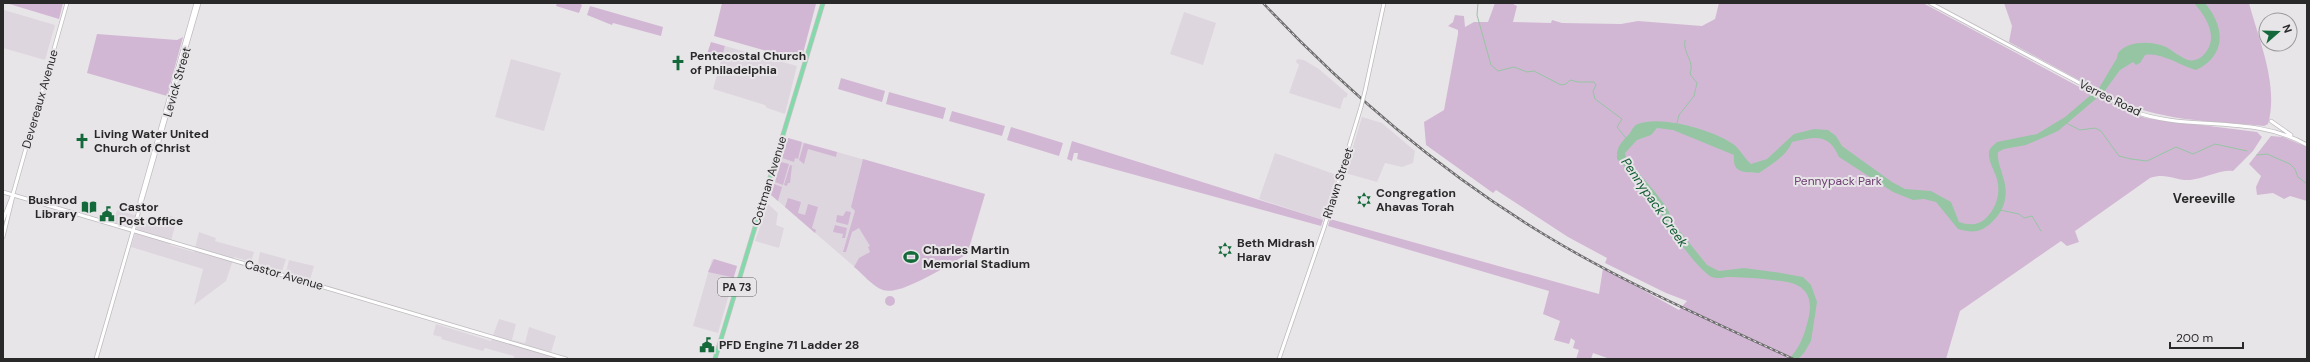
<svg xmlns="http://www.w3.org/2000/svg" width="2310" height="362" viewBox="0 0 2310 362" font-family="'DM Sans',sans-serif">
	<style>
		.built { fill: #ded6de }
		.green { fill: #d2b7d5 }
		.water { fill: #96c5a4 }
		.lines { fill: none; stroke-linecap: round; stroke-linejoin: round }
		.stream { stroke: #96c5a4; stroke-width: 1 }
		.secondary-casing { stroke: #bebbbe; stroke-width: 4.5 }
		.primary-casing { stroke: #c3c3c3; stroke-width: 5 }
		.secondary { stroke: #fff; stroke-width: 3 }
		.primary { stroke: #82d9a9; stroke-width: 3.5 }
		.rail-casing { stroke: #6f6e6f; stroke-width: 2.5 }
		.rail { stroke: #e8e5e8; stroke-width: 1; stroke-dasharray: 3; stroke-linecap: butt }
		.secondary-bridge-casing { stroke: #bebbbe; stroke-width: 4.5; stroke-linecap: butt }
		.secondary-bridge { stroke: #fff; stroke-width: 3 }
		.labels { text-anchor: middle; stroke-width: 4; stroke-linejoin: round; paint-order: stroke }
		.shield { fill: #e8e5e8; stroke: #636163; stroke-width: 1 }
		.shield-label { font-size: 11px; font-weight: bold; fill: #2a292a }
		.poi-label { font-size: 12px; font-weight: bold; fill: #2a292a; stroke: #e8e5e8; text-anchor: start }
		.street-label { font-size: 12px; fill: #2a292a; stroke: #e8e5e8 }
		.park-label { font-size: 12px; fill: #6e4073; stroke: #e8e5e8 }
		.neighbourhood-label { font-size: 13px; font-weight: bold; fill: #2a292a; stroke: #e8e5e8 }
		.water-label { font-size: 13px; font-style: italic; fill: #105b32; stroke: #e8e5e8 }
	</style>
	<rect width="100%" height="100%" fill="#e8e5e8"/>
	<path class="built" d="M4 10 55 25 45 60 3 48Z
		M1184 12 1216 23 1203 65 1170 54Z
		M725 46 797 66 785 114 767 108 765 105 713 89Z
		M511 59 561 73 544 131 495 117Z
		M1297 59 1304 60 1319 69 1348 94 1346 98 1344 97 1340 109 1289 93 1299 65 1296 62Z
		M1362 117 1382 123 1415 151 1413 163 1402 167 1385 163 1377 182 1345 173Z
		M788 138 985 194 969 250 967 254 904 288 892 291 879 288 771 195Z
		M1275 153 1337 175 1323 220 1259 199Z
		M768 204 778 213 776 225 784 228 779 248 755 241Z
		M117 210 167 224 170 216 177 218 170 245 194 252 199 232 216 238 215 241 254 252 251 262 234 257 226 281 194 305 203 269 131 247 137 228 113 222Z
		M260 252 286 259 282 271 258 264Z
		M712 259 737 266 718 333 693 326Z
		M289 260 314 266 310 280 286 272Z
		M499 319 516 324 512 340 525 343 529 327 556 336 549 359H514V356L485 348 483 351 441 339 442 337 433 335 436 324 491 341Z"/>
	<path class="green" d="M6 3H63L59 19Z
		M557 3H579L582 5 579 13 556 6Z
		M722 3 816 4 801 61 714 36Z
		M1495 3H1511L1517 6 1513 22 1551 23 1552 20 1562 23 1621 24 1638 21 1702 26 1715 19 1719 3H1923L2085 90 2090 86 2009 42 2012 26 2004 3H2249C2259 41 2279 85 2268 124L2264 126C2213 121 2156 122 2110 96L2106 100 2130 113 2146 118 2257 132 2262 137 2253 151 2233 171C2222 169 2202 179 2190 180 2175 181 2167 172 2150 178L2075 231 2079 242 2067 246 2061 241 1960 311 1946 359H1610L1593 353 1591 359H1576L1579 350 1573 348 1575 341 1571 338 1569 344 1554 340 1560 321 1543 314 1549 291 1328 226 1330 219 1599 294 1603 268 1679 310 1687 301 1666 293 1605 263 1607 258 1568 237 1496 190 1493 193 1426 145 1424 122 1444 110 1458 34V30L1448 26 1453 22 1455 15 1464 16 1465 27 1474 22H1488Z
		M590 6 663 27 661 36 613 23 612 25C603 22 596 18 587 15Z
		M97 34 177 40 183 37 167 96 87 73Z
		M711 42 725 46 721 61 706 57Z
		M841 78 885 91 882 102 838 89Z
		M889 92 946 108 943 119 886 104Z
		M952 111 1005 126 1002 136 949 121Z
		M1011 127 1063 143 1059 156 1007 140Z
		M2271 136 2283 137 2307 147V201L2290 196 2284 199 2273 193 2257 195 2256 187 2261 176 2249 164Z
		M788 138 802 142 798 159 795 158 794 162 782 158Z
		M1072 141 1323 220 1321 226 1077 159 1078 153H1074L1072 161 1067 159Z
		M804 143 837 152 836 157 808 149 804 164 799 160Z
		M863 159 985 194 967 254C950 264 901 296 883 290 872 286 863 274 854 267L859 258 870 252 868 247 870 246 859 228 852 232 846 252H843L855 211 851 207Z
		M781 162 789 164 783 185 775 182Z
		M790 165 796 167 792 166 790 183H788L787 186 784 185Z
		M774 184 782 187 778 201 771 195Z
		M788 198 801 202 798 213 805 215 808 204 818 207 812 228 816 230 815 233 785 207Z
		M846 211 851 212 848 225 836 222 837 215 843 216Z
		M835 225 847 228 845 238H842L843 234 833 232Z
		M714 259 737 266 733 280 731 277 708 272Z
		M885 301a5 5 0 1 1 10 0a5 5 0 1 1-10 0Z"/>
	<path class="water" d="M2194 3H2205C2225 27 2227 55 2196 70 2180 66 2162 52 2145 55L2140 63 2136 65 2133 62 2120 70 2104 92 2058 131 2026 145 2004 149 1998 152C1997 161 2001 168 2003 177 2009 194 2005 210 1992 222 1981 233 1972 233 1958 229L1936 202 1924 199 1913 200 1893 192 1839 157C1828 132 1815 137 1792 142 1786 157 1771 164 1759 173 1744 172 1732 174 1734 155L1673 130 1657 128 1651 135 1637 140 1625 153 1626 158 1655 192 1667 208 1675 225 1707 265 1719 271 1744 268 1781 273 1803 277 1811 285 1817 302 1811 341 1804 353 1798 359H1789C1801 346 1805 333 1809 316 1815 282 1789 282 1764 279 1753 278 1740 277 1728 277 1719 278 1713 280 1706 273 1679 248 1666 218 1645 190 1637 178 1627 169 1617 159 1616 146 1622 142 1630 133 1632 130 1634 125 1638 124 1661 115 1713 130 1733 144 1741 150 1744 158 1751 164L1767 159 1794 134 1814 129 1828 130 1836 136 1842 146 1892 182 1905 189 1931 191 1951 202 1959 222C1969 225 1977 226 1985 219 1996 209 2001 193 1997 179 1994 170 1988 161 1989 152 1990 147 1994 145 1997 142L2037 134 2065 117 2099 88 2117 58 2118 53C2128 40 2153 41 2166 47 2173 51 2180 57 2188 60 2192 61 2196 60 2200 58 2221 41 2208 19 2194 3Z"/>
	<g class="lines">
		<path class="stream" d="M1478 3 1477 15 1491 65 1498 71 1514 67 1527 72 1534 71 1561 85 1566 84 1570 80 1578 82H1594L1596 85 1593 91 1595 99 1622 119 1617 127 1626 138
			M1677 123 1679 115 1694 96 1697 83 1690 74C1695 60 1682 53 1685 40
			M2066 123 2080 130 2095 128 2101 131 2119 156 2131 159 2147 161 2176 147 2193 154 2215 144 2247 151
			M2257 155 2267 154 2290 164 2295 169 2298 177 2307 184
			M2000 210 2019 214 2024 218 2032 216 2041 231"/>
		<g class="secondary-casing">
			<path id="secondary" d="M1930 3 2132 111C2188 132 2254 114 2307 145
				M1365 91 1384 3
				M2271 121 2291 135
				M3 192 566 359
				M140 207V201L196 3
				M3 220 13 194 67 3
				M3 237 13 196
				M96 359 199 3
				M1279 359 1324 228 1361 107"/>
		</g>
		<g class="primary-casing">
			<path id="primary" d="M715 359 823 3"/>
		</g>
		<use href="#secondary" class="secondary"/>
		<use href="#primary" class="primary"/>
		<g class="rail-casing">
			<path id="rail" d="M1263 3C1346 91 1441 172 1545 235 1624 283 1710 320 1793 359"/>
		</g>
		<use href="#rail" class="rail"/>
		<g class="secondary-bridge-casing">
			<path id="secondary-bridge" d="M1361 107 1365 91"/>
		</g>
		<use href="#secondary-bridge" class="secondary-bridge"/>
	</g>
	<defs>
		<g id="church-bare" transform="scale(1.2)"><path d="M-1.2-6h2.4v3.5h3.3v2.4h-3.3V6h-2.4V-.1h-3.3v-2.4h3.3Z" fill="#14693b" stroke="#e8e5e8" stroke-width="2.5" paint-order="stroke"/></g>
		<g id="synagogue-bare" transform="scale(1.2)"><path d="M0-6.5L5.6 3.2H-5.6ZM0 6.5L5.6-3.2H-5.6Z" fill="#14693b" stroke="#e8e5e8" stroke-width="2.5" paint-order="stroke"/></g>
		<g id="library-bare" transform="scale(1.2)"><path d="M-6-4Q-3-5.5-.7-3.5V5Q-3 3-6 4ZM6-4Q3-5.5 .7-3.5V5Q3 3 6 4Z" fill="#14693b" stroke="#e8e5e8" stroke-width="2.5" paint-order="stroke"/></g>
		<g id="civic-bare" transform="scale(1.2)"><path d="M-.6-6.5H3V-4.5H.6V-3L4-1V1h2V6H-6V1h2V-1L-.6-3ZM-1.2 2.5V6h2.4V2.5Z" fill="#14693b" stroke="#e8e5e8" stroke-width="2.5" paint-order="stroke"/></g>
		<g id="stadium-bare" transform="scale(1.2)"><path d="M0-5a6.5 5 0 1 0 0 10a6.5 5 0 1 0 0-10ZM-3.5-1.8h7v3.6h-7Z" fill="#14693b" stroke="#e8e5e8" stroke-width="2.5" paint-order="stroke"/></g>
	</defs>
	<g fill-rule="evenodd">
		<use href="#church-bare" x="678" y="63"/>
		<use href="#church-bare" x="82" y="141"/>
		<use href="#synagogue-bare" x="1364" y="200"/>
		<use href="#library-bare" x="89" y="207"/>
		<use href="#civic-bare" x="107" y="214"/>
		<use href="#synagogue-bare" x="1225" y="250"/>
		<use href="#stadium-bare" x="911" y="257"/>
		<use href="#civic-bare" x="707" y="345"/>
	</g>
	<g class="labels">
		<rect class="shield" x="718" y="278" width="38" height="18" rx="3"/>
		<g class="shield-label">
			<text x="737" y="291">PA 73</text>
		</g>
		<g class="poi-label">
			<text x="690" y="60">Pentecostal Church<tspan x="690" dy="14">of Philadelphia</tspan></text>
			<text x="94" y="138">Living Water United<tspan x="94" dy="14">Church of Christ</tspan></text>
			<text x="1376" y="197">Congregation<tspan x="1376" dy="14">Ahavas Torah</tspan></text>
			<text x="77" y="204" text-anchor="end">Bushrod<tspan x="77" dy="14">Library</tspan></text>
			<text x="119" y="211">Castor<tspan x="119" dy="14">Post Office</tspan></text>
			<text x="1237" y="247">Beth Midrash<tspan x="1237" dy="14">Harav</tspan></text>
			<text x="923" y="254">Charles Martin<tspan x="923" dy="14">Memorial Stadium</tspan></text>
			<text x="719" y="349">PFD Engine 71 Ladder 28</text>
		</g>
		<g class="street-label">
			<text transform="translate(177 82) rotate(-74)" y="4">Levick Street</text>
			<text transform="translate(2110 98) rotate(26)" y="4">Verree Road</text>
			<text transform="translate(40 99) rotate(-74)" y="4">Devereaux Avenue</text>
			<text transform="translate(769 181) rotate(-73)" y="4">Cottman Avenue</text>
			<text transform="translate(1338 183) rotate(-72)" y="4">Rhawn Street</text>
			<text transform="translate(284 275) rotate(16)" y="4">Castor Avenue</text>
		</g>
		<g class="park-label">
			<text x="1838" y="185">Pennypack Park</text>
		</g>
		<g class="neighbourhood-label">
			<text x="2204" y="203">Vereeville</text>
		</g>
		<g class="water-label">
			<text transform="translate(1655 202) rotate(55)" y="5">Pennypack Creek</text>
		</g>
	</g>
	<rect width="2310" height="362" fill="none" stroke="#2a292a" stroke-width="8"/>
	<g transform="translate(2278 32) rotate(70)"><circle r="19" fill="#e8e5e8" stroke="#9c9a9c"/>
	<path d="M0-3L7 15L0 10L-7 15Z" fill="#14693b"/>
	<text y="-6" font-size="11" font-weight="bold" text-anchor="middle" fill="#2a292a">N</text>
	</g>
	<path d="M2170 342v6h73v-6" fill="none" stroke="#2a292a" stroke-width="2"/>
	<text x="2176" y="342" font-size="12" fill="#2a292a" stroke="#e8e5e8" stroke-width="3" paint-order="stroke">200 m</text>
</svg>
